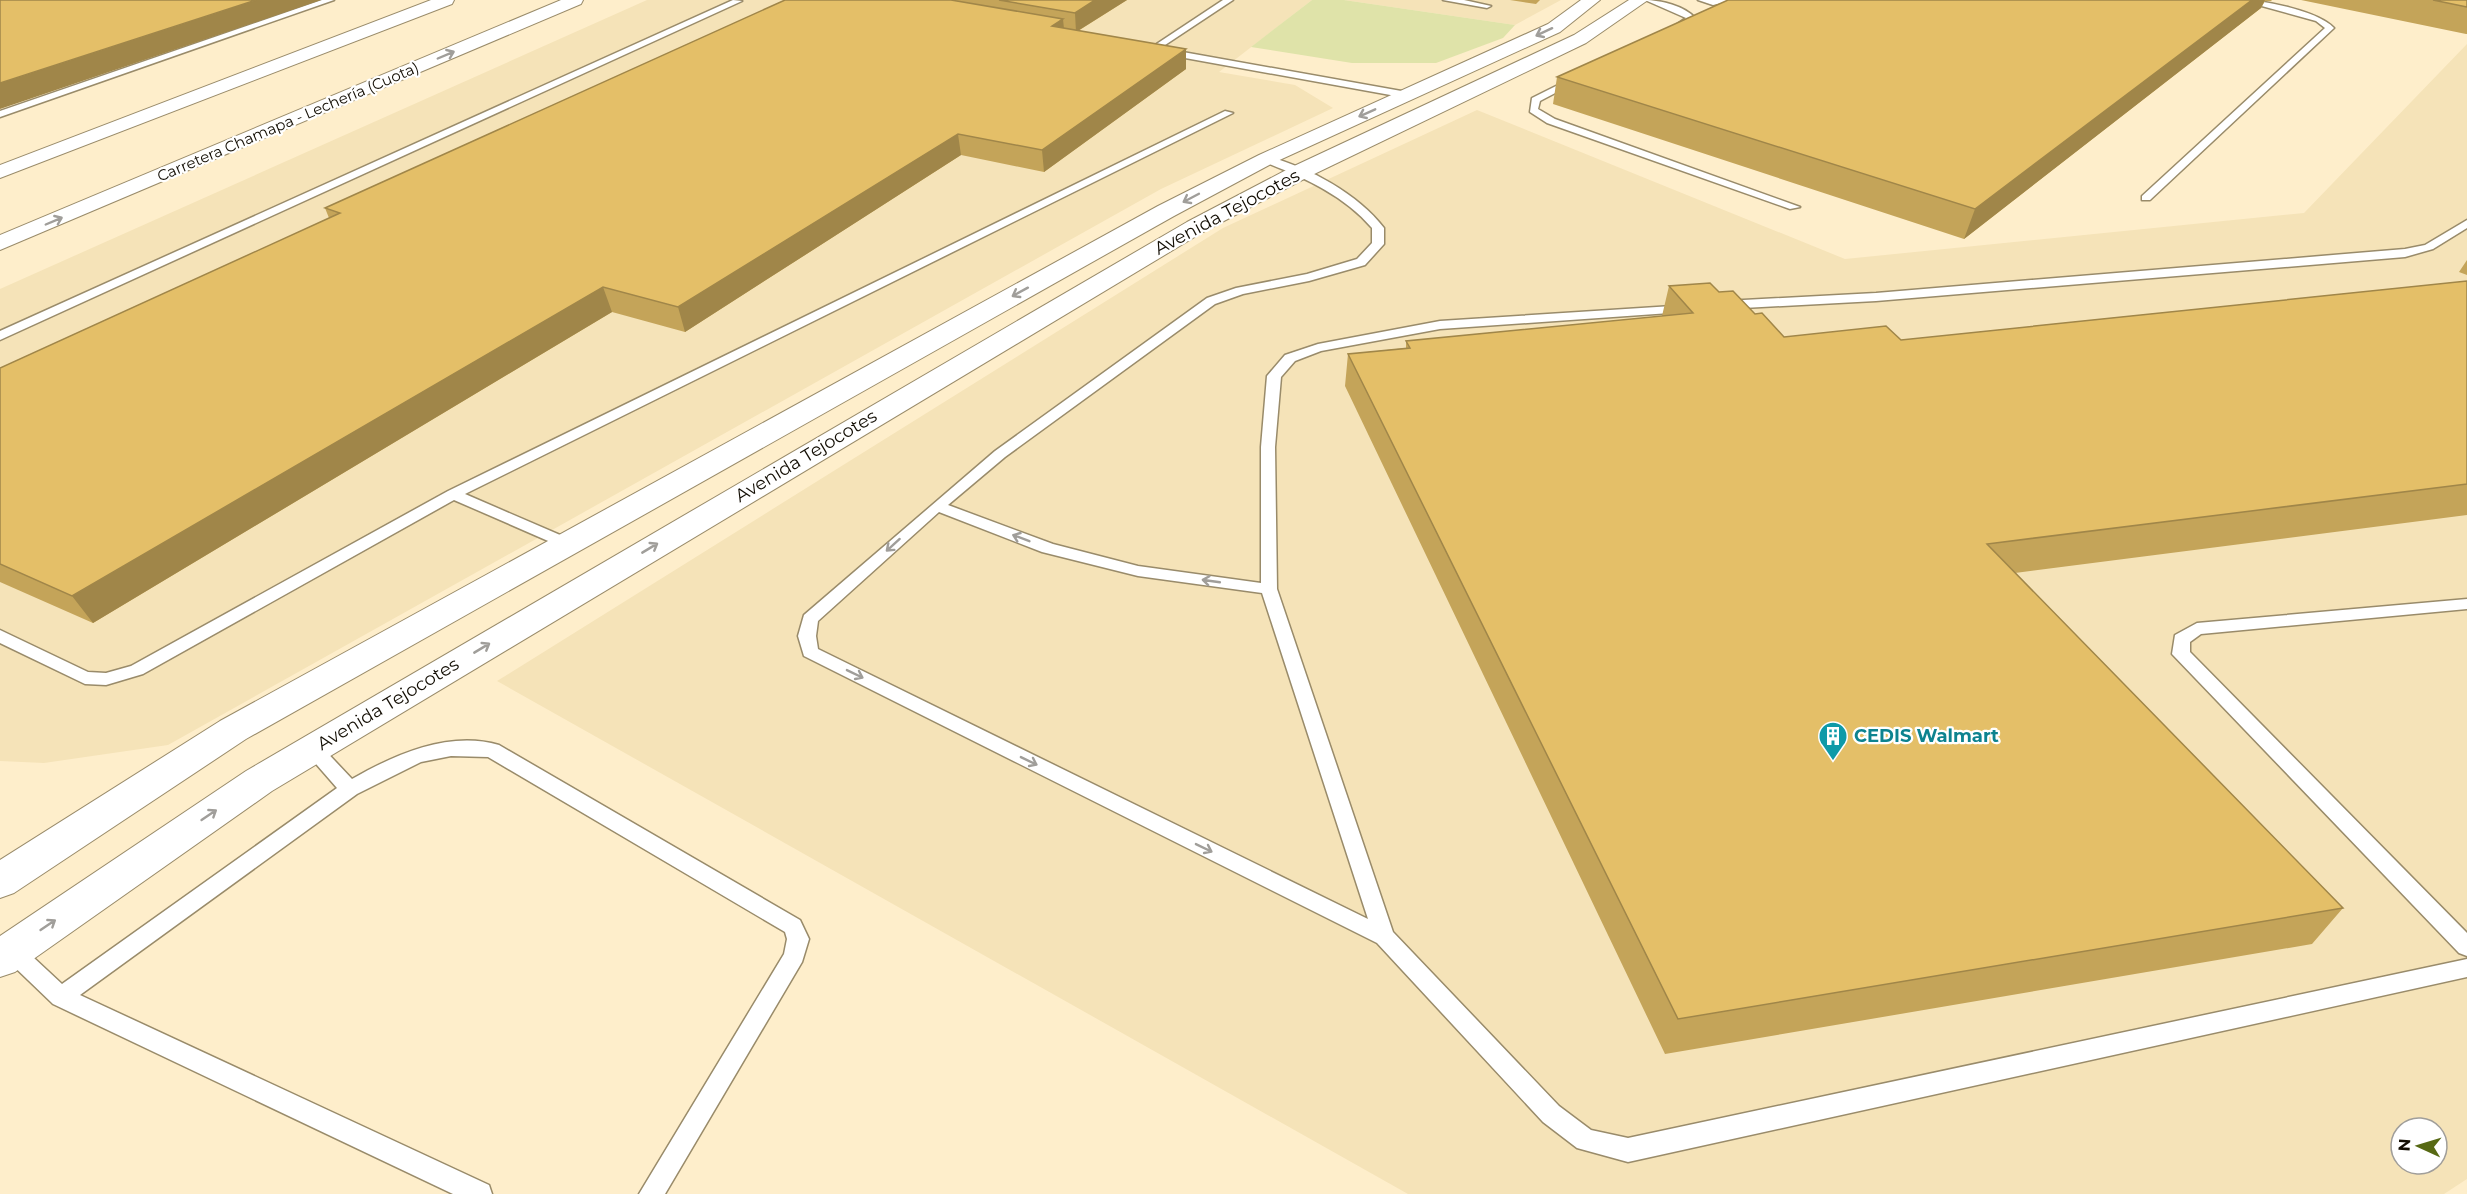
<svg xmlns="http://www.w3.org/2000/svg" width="2467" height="1194" viewBox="0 0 2467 1194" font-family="Montserrat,sans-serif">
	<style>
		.built { fill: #f5e3b8; fill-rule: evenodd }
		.green { fill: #dfe3a9 }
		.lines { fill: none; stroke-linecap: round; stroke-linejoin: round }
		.service-casing { stroke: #998b6a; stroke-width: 3 }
		.minor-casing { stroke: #998b6a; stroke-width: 2 }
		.motorway-casing { stroke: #998b6a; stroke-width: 2 }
		.service { fill: #fff; fill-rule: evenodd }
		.minor { fill: #fff; fill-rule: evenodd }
		.motorway { fill: #fff; fill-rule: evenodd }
		.wall { fill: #c4a459 }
		.shaded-wall { fill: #a08649 }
		.building { fill: #e4bf68; stroke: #a08649; stroke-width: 1.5 }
		.oneway { stroke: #a09e9a }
		.labels { text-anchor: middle; stroke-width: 4.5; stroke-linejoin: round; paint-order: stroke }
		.far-street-label { font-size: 15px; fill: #120d03; stroke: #fff }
		.street-label { font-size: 18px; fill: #120d03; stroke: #fff }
		.culture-label { font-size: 18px; font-weight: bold; fill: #0d838f; stroke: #fff; text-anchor: start }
	</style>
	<rect width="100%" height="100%" fill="#feeecb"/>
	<path class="built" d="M647 0H1312L1219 72 1295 85 1333 108 1161 189 168 745 44 763 0 761V289Z
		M1344 0H1561L1515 25Z
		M2467 44V1179L2444 1194H1408L497 681 1223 228 1477 110 1845 259 2304 213ZM2401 1128H2437V1164H2401Z"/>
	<path class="green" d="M1312 0H1344L1515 25 1503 38 1436 63H1352L1251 47Z"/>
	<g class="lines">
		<g class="service-casing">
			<path id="service" d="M322 0H334L0 117V111Z
				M733 0 742 1 0 340V331Z
				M1223 0H1233L1156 51 1149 49Z
				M1443 0H1464L1491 6 1487 8Z
				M1645 0C1660 0 1685 6 1695 18L1679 31H1673V27L1686 18Z
				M1698 0H1734L1713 5Z
				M2240 0C2264 0 2318 11 2334 28L2150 200H2142V196L2325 28 2316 21Z
				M1166 49 1407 92 1412 95 1407 98 1163 54 1162 52Z
				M1572 78 1580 80 1540 101 1538 109 1555 119 1800 207 1790 209 1547 123 1530 112 1532 98Z
				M1225 111 1233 113 465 494 574 541 576 544 574 547H562L454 500 143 674 106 685 85 684 0 643V630L88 672 106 673 131 666 448 491Z
				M1266 156C1308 167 1357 193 1384 228V244L1365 265 1309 281 1243 294 1215 304 1005 457 948 505 1053 544 1138 566 1261 583V447L1267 376 1285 355 1318 344 1440 321 1688 305V311L1684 312 1440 329 1321 351 1295 361 1281 377 1275 447 1277 589 1393 932 1559 1106 1591 1130 1628 1138 2467 959V977L1628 1162 1577 1148 1543 1122 1377 943 804 656 798 636 804 615 995 451 1207 298 1236 288 1307 274 1357 259 1372 243V228C1344 195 1303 177 1262 161V157ZM939 512 1042 552 1138 576 1262 593 1368 919 818 649 816 636 818 621Z
				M2467 220V228L2433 249 2405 257 1876 301 1725 309 1719 305 1725 301 1876 293 2405 249 2425 245Z
				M2467 599V609L2201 634 2190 642V652L2467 933V956L2459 953 2172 654 2175 635 2197 623Z
				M312 742 319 744 352 779C394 755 449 730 499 745L800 920 809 939 802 962 665 1194H639L784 954 787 939 785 932 488 757 451 756 421 762 357 794 80 995 489 1185 492 1194H453L53 1004 3 956 0 950 3 944 11 941 19 944 62 984 337 788 303 749 305 744Z"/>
		</g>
		<g class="minor-casing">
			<path id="minor" d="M431 0H454L452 4 0 178V165Z
				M1581 0H1600L1560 32 1273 163 1174 216 246 739 14 893 0 898V860L220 721 1158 206 1259 155 1548 24Z
				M1629 0H1648L1586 43 1308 177 1203 232 272 791 15 972 0 977V936L246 771 1187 222 1292 167 1574 35Z"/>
		</g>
		<g class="motorway-casing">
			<path id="motorway" d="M561 0H583L581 4 0 250V235Z"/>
		</g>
		<use href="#service" class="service"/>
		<use href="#minor" class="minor"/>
		<use href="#motorway" class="motorway"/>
	</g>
	<path class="wall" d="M785 0H1127L1078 31 1186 69 1044 172 961 155 685 332 612 312 93 623 0 582V368L329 218 325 208Z
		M1510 0H1540L1536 4Z
		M1728 0H2272L2271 1H2265L2261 8 1964 239 1553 104 1557 77Z
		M2301 0H2467V34H2466Z
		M2467 260V275L2459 272Z
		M2467 281V515L2015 573 2343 908 2312 944 1665 1054 1345 386 1348 354 1406 348V341L1662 316 1669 286 1719 292 1755 314 1784 337 1901 340Z"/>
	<path class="shaded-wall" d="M256 0H321L0 109V83Z
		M1095 0H1127L1076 32 1075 13Z
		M2252 0H2265L2261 8 1964 239 1975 209Z
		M1063 19 1065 39 1052 26Z
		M1186 49V69L1044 172 1042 150Z
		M958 134 961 155 685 332 678 307Z
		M603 287 612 312 93 623 72 596Z"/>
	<path class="building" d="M0 0H256L0 83Z
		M785 0H951L1063 19 1052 26 1186 49 1042 150 958 134 678 307 603 287 72 596 0 564V368L340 213 325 208Z
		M999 0H1095L1075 13Z
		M1728 0H2252L1975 209 1557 77Z
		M2433 0H2467V7Z
		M2467 281V484L1987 544 2343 908 1678 1019 1348 354 1410 348 1406 341 1693 313 1669 286 1710 283 1719 292 1733 291 1755 314 1762 313 1784 337 1886 326 1901 340Z"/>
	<defs><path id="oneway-shaft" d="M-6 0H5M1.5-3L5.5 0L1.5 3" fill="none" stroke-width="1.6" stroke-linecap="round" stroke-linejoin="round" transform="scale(1.5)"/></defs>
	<g class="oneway">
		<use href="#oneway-shaft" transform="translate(1544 32) rotate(155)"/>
		<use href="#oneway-shaft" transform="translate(446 55) rotate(-23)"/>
		<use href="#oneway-shaft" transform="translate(1367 113) rotate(156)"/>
		<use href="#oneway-shaft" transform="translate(1191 198) rotate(152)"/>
		<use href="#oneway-shaft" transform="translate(54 221) rotate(-23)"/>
		<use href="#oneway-shaft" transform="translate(1020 292) rotate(151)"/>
		<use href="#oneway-shaft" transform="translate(1021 538) rotate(-159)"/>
		<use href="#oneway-shaft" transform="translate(893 545) rotate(138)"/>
		<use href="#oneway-shaft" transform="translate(650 548) rotate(-31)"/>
		<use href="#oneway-shaft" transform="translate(1211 581) rotate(-172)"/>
		<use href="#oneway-shaft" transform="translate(482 648) rotate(-31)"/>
		<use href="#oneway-shaft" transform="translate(855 674) rotate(26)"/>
		<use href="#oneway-shaft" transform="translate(1029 761) rotate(26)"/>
		<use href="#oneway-shaft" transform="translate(209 815) rotate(-34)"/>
		<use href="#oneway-shaft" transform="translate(1204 848) rotate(26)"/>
		<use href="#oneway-shaft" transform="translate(48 925) rotate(-34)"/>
	</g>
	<defs>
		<g id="building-pin" transform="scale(1.5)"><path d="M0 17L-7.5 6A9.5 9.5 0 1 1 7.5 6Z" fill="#0f9aa8" stroke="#fff"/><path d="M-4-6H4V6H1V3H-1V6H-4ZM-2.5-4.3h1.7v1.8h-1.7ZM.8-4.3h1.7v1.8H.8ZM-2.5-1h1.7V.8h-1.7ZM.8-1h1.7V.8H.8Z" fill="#fff"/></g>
	</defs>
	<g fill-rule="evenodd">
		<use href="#building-pin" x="1833" y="736"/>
	</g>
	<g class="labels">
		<g class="far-street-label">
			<text transform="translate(288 122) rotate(-23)" y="5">Carretera Chamapa - Lechería (Cuota)</text>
		</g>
		<g class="street-label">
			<text transform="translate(1227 212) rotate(-28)" y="6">Avenida Tejocotes</text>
			<text transform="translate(806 456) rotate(-31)" y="6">Avenida Tejocotes</text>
			<text transform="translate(388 704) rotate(-31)" y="6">Avenida Tejocotes</text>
		</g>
		<g class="culture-label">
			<text x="1854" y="742">CEDIS Walmart</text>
		</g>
	</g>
	<g transform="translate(2419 1146) rotate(274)"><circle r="28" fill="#ffffff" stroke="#a09e9a" stroke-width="1.5"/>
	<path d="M0-4.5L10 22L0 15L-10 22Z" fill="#576914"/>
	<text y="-9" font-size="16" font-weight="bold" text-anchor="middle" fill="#120d03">N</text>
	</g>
</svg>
